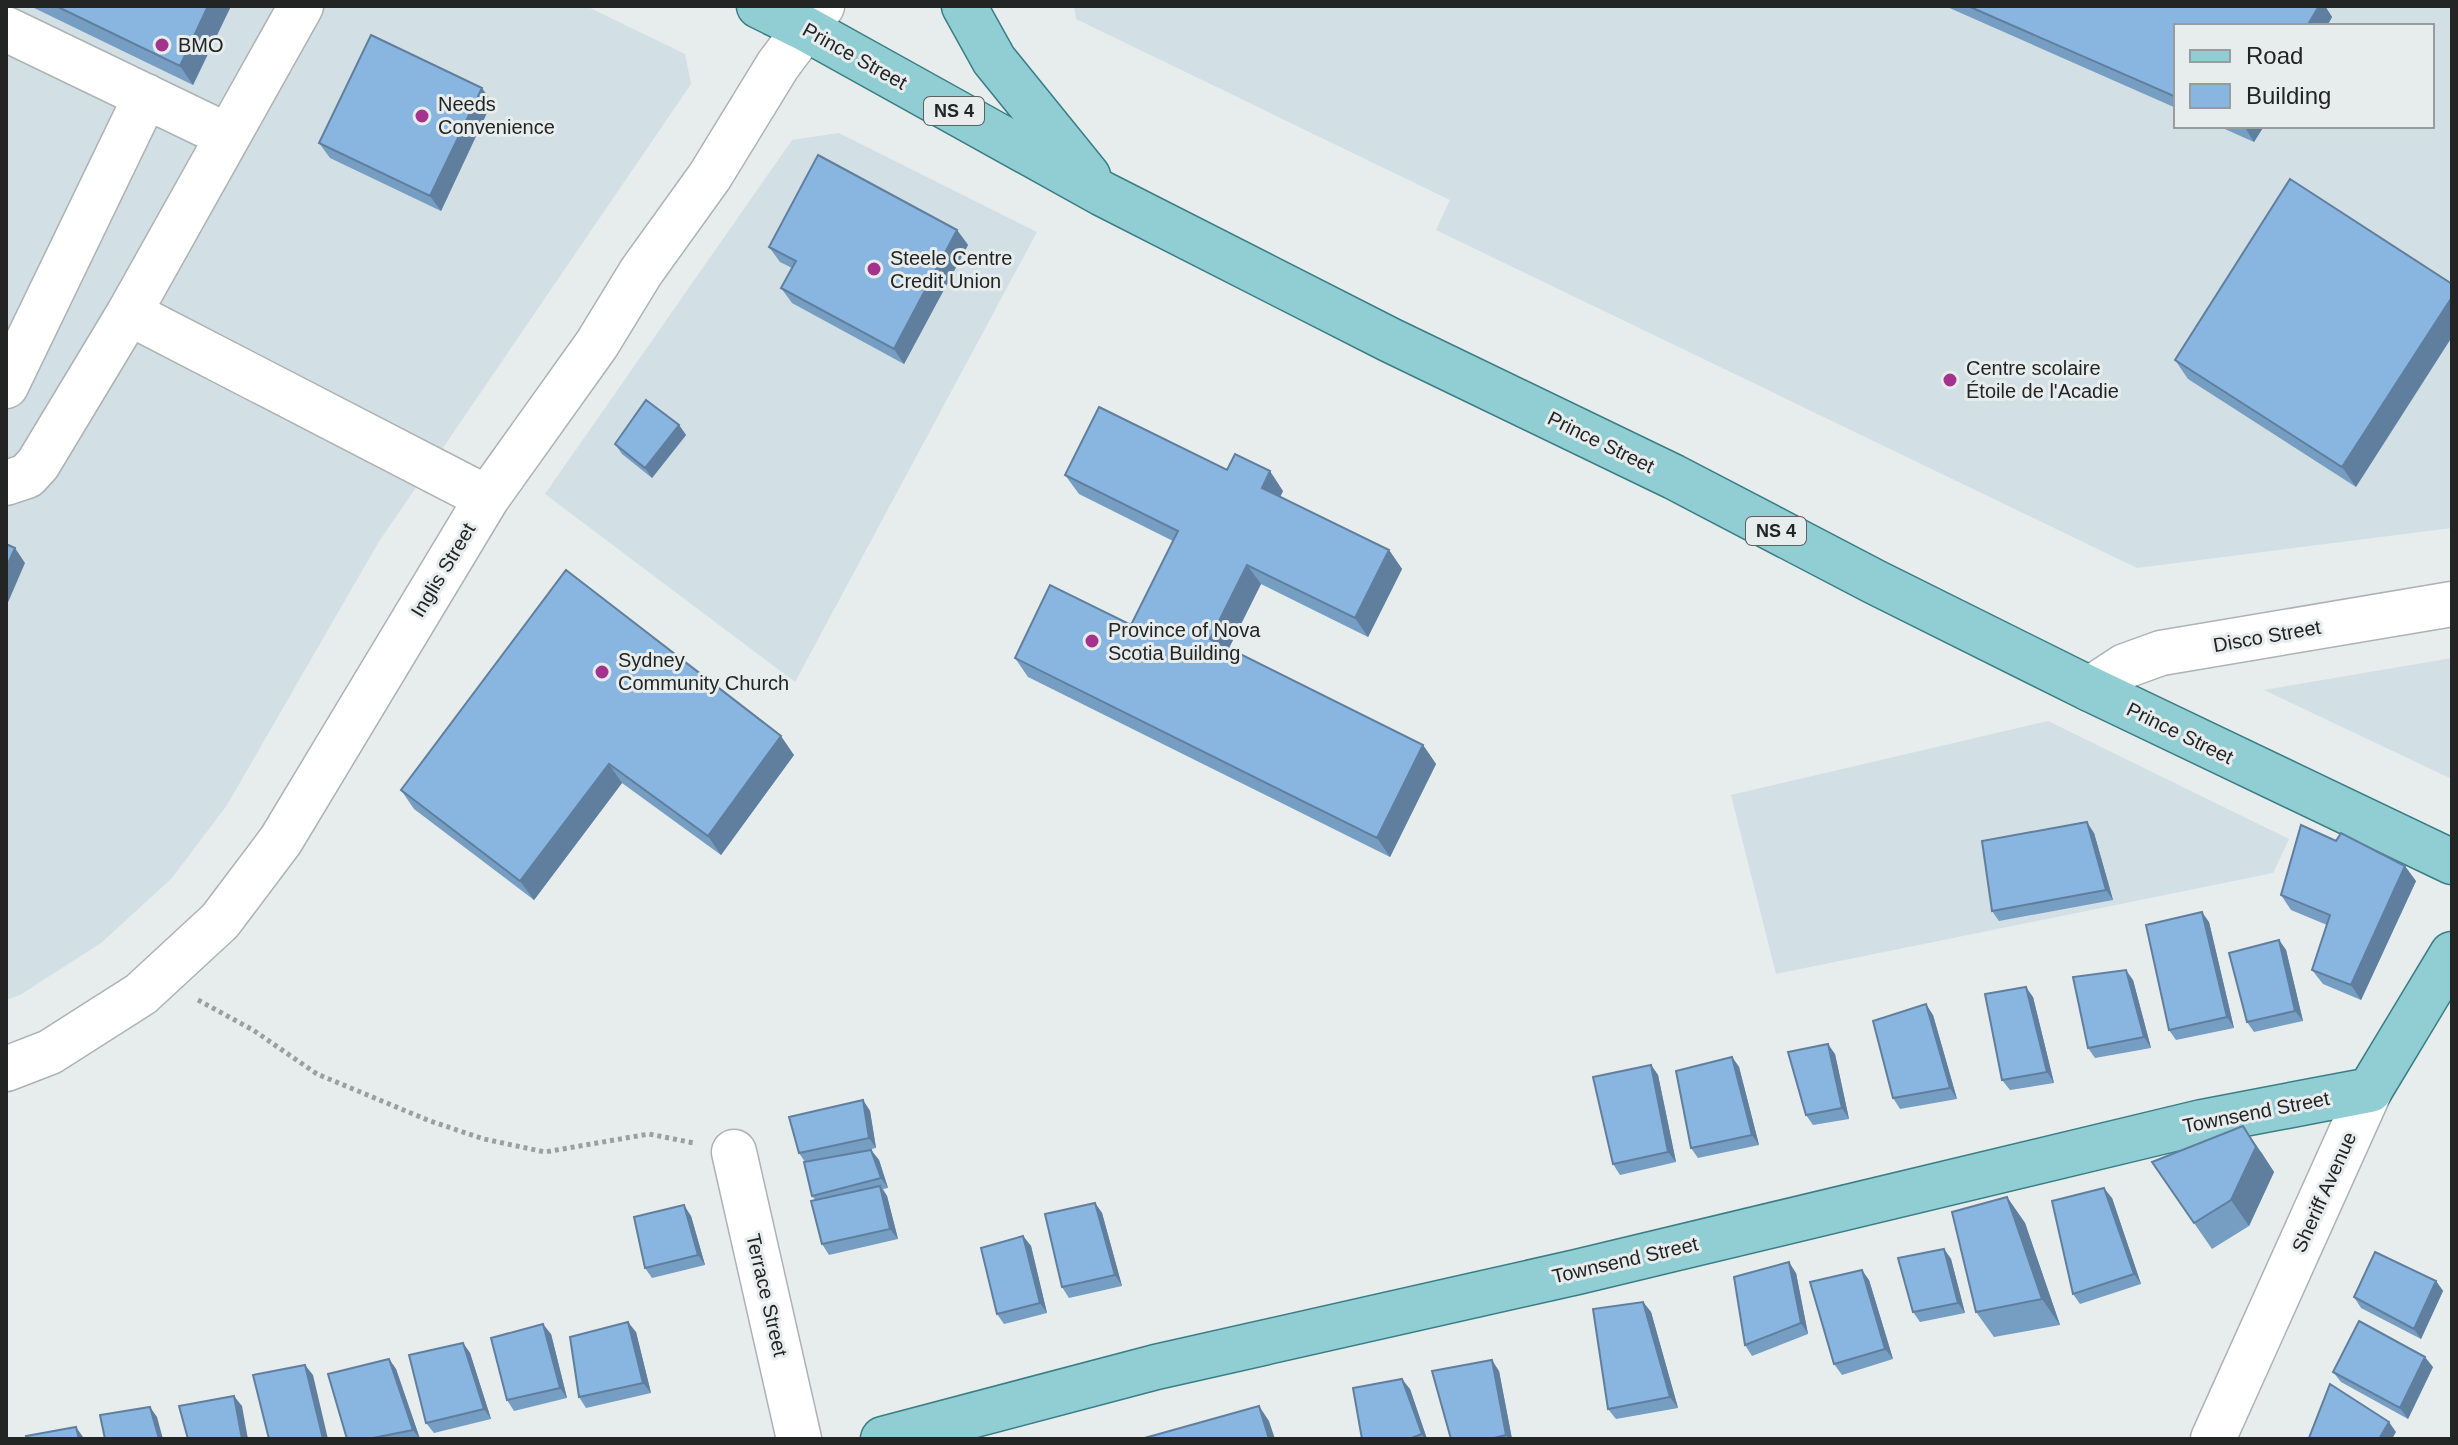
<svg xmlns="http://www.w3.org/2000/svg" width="2458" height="1445" viewBox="0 0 2458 1445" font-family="Helvetica,sans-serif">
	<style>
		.built { fill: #d2dfe4; fill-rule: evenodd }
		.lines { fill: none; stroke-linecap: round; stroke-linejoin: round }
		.minor-casing { stroke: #aeb2b4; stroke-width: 47 }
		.major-casing { stroke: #3a7e84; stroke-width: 47 }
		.path { stroke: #9b9f9f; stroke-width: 5; stroke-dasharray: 4 4; stroke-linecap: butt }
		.minor { stroke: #fff; stroke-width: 44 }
		.major { stroke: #90ced4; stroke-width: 44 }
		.wall { fill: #769dc2 }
		.shaded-wall { fill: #607f9e }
		.building { fill: #89b6e1; stroke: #607f9e; stroke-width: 2 }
		.poi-dot { fill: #a5338e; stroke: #e7eced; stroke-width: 3 }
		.labels { text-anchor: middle; stroke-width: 6; stroke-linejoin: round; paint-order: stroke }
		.shield { fill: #e7eced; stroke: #5e6161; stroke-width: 2 }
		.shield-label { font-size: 18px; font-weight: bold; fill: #232525 }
		.poi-label { font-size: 20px; fill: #232525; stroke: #e7eced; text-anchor: start }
		.street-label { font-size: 20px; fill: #232525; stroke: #e7eced }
	</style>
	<rect width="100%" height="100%" fill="#e7eced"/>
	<path class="built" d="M6 6H586L685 54 691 84 378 543 227 805 172 878 101 943 20 995 6 1000Z
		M1074 6H2452V528L2137 568 1436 230 1450 200 1076 19ZM2176 26H2432V126H2176Z
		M839 133 1037 232 795 682 545 494 792 140Z
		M2452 658V779L2264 690Z
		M2048 721 2289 839 2273 873 1776 974 1731 795Z"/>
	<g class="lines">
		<g class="minor-casing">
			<path id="minor" d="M6 29 228 136
				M129 313 487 498
				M6 386 146 96
				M6 483 27 476 38 464 129 313 301 6
				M2090 689 2125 666 2161 653 2452 604
				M6 1069 50 1052 141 994 220 921 281 840 487 498 597 344 641 272 710 176 778 65 822 6
				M734 1152 799 1439
				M2213 1439 2370 1090"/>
		</g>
		<g class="major-casing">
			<path id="major" d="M759 6 806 29 1103 194 1390 340 1674 477 1875 582 2090 689 2452 862
				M964 6 994 60 1088 176
				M883 1439 1156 1367 1577 1272 2202 1122 2370 1090 2452 954"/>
		</g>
		<path class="path" d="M198 1000 253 1030 317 1074 430 1121 484 1139 545 1152 649 1134 694 1143"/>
		<use href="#minor" class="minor"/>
		<use href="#major" class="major"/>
	</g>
	<path class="wall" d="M30 6H231L193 85Z
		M1945 6H2325L2332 17 2327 26H2176V108Z
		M492 102 441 211 330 158 319 143Z
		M2218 126H2264L2254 142Z
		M2290 179 2356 487 2188 379 2175 360Z
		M957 230 968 245 904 364 792 303 781 288 792 268 780 262 769 247Z
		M679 425 686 435 652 478 622 454 615 444Z
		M1227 470 1283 491 1280 497 1389 550 1402 569 1368 637 1261 584 1229 648 1423 745 1436 764 1390 857 1028 677 1015 658 1131 625 1173 541 1079 494 1065 475Z
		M566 570 794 755 721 855 622 783 534 900 414 809 401 790Z
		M2094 833 2113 900 1999 921 1992 911Z
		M2416 881 2361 1000 2323 984 2312 970 2327 925 2291 910 2281 895Z
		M2209 922 2234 1028 2176 1040 2169 1030Z
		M2279 940 2286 950 2303 1021 2254 1032 2247 1022Z
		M2133 980 2151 1048 2095 1058 2088 1048Z
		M2033 997 2054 1083 2010 1090 2002 1080Z
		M1933 1015 1957 1099 1900 1109 1893 1098Z
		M1835 1054 1849 1119 1813 1125 1806 1115Z
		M1732 1057 1739 1067 1759 1145 1698 1158 1691 1148Z
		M1651 1065 1658 1075 1676 1162 1620 1175 1613 1164Z
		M863 1100 870 1111 876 1148 854 1153 871 1150 879 1160 888 1188 883 1189 887 1196 898 1239 829 1255 822 1244 815 1200 812 1196 805 1162 799 1153Z
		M2261 1152 2274 1172 2249 1226 2212 1249 2194 1223Z
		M2007 1197 2025 1223 2060 1325 1994 1337 1976 1312Z
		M2112 1198 2141 1284 2080 1304 2073 1294Z
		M1095 1203 1102 1213 1122 1286 1069 1298 1062 1287Z
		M691 1216 705 1265 652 1278 645 1268Z
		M1023 1236 1031 1246 1047 1313 1004 1324 997 1314Z
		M1944 1249 1951 1259 1965 1313 1920 1322 1913 1312Z
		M1796 1273 1808 1334 1752 1356 1745 1345Z
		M1869 1280 1893 1359 1842 1375 1834 1364Z
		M2436 1281 2443 1291 2421 1339 2361 1308 2354 1297Z
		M1643 1302 1651 1312 1678 1408 1616 1419 1608 1409Z
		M636 1332 651 1393 586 1408 579 1397Z
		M551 1334 567 1398 514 1411 507 1400Z
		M463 1343 470 1353 491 1419 434 1433 426 1423Z
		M389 1359 396 1369 420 1439H347Z
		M2433 1367 2408 1419 2341 1382 2333 1372Z
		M1499 1371 1512 1439H1451Z
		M1410 1389 1427 1439H1362Z"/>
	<path class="shaded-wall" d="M208 6H231L193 85 180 66Z
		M2319 6H2325L2332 17 2327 26H2307Z
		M482 88 492 102 441 211 430 196Z
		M2244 126H2264L2254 142Z
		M957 230 968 245 904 364 894 349Z
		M2452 297V337L2356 487 2342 467Z
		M679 425 686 435 652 478 645 468Z
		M1270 471 1283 491 1275 507 1262 488Z
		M15 548 25 563 6 607V568Z
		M1389 550 1402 569 1368 637 1355 618Z
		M1247 565 1261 584 1224 658 1210 639Z
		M781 736 794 755 721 855 708 836Z
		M1423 745 1436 764 1390 857 1377 838Z
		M609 764 622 783 534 900 520 881Z
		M2087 822 2094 833 2113 900 2106 890Z
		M2405 866 2416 881 2361 1000 2351 985Z
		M2202 912 2209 922 2234 1028 2227 1017Z
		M2279 940 2286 950 2303 1021 2295 1011Z
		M2126 970 2133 980 2151 1048 2144 1037Z
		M2026 987 2033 997 2054 1083 2047 1072Z
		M1926 1004 1933 1015 1957 1099 1950 1088Z
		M1828 1044 1835 1054 1849 1119 1842 1108Z
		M1732 1057 1739 1067 1759 1145 1752 1135Z
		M1651 1065 1658 1075 1676 1162 1668 1152Z
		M863 1100 870 1111 876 1148 869 1138Z
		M2243 1126 2261 1152 2274 1172 2249 1226 2231 1200Z
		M871 1150 879 1160 888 1188 881 1178Z
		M880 1186 887 1196 898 1239 890 1229Z
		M2104 1188 2112 1198 2141 1284 2134 1274Z
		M2007 1197 2025 1223 2060 1325 2042 1299Z
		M1095 1203 1102 1213 1122 1286 1115 1275Z
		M684 1205 691 1216 705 1265 698 1255Z
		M1023 1236 1031 1246 1047 1313 1040 1303Z
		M1944 1249 1951 1259 1965 1313 1958 1303Z
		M1789 1262 1796 1273 1808 1334 1801 1323Z
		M1862 1270 1869 1280 1893 1359 1885 1349Z
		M2436 1281 2443 1291 2421 1339 2414 1329Z
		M1643 1302 1651 1312 1678 1408 1670 1397Z
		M628 1322 636 1332 651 1393 643 1383Z
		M543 1324 551 1334 567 1398 560 1388Z
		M463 1343 470 1353 491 1419 484 1409Z
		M2425 1357 2433 1367 2408 1419 2400 1408Z
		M389 1359 396 1369 420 1439 413 1430Z
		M1492 1360 1499 1371 1512 1439H1509L1506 1435Z
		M305 1365 313 1375 328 1439H323Z
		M1402 1379 1410 1389 1427 1439H1425L1422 1434Z
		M234 1396 242 1406 248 1439H242Z
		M1259 1406 1269 1421 1275 1439H1269Z
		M150 1407 157 1417 163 1439H159Z
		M2389 1422 2396 1432 2392 1439H2379Z
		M76 1427 83 1437V1439H79Z"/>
	<path class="building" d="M56 6H208L180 66Z
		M1968 6H2319L2307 26H2176V97Z
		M371 35 482 88 430 196 319 143Z
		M818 155 957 230 894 349 781 288 796 261 769 247Z
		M2290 179 2452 284V297L2342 467 2175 360Z
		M646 400 679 425 645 468 615 444Z
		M1099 407 1227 470 1235 454 1270 471 1262 488 1389 550 1355 618 1247 565 1210 639 1423 745 1377 838 1015 658 1050 585 1131 625 1178 531 1065 475Z
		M6 544 15 548 6 568Z
		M566 570 781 736 708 836 609 764 520 881 401 790Z
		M2087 822 2106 890 1992 911 1982 841Z
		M2301 825 2336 841 2341 833 2405 866 2351 985 2312 970 2330 915 2281 895Z
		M2202 912 2227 1017 2169 1030 2146 925Z
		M2279 940 2295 1011 2247 1022 2229 953Z
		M2126 970 2144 1037 2088 1048 2073 977Z
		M2026 987 2047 1072 2002 1080 1985 994Z
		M1926 1004 1950 1088 1893 1098 1873 1021Z
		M1828 1044 1842 1108 1806 1115 1788 1052Z
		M1732 1057 1752 1135 1691 1148 1676 1071Z
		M1651 1065 1668 1152 1613 1164 1593 1077Z
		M863 1100 869 1138 799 1153 789 1117Z
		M2243 1126 2256 1147 2231 1200 2194 1223 2152 1162Z
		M871 1150 881 1178 812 1196 804 1162Z
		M880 1186 890 1229 822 1244 811 1201Z
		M2104 1188 2134 1274 2073 1294 2052 1201Z
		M2007 1197 2042 1299 1976 1312 1952 1212Z
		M1095 1203 1115 1275 1062 1287 1045 1214Z
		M684 1205 698 1255 645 1268 634 1217Z
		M1023 1236 1040 1303 997 1314 981 1248Z
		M1944 1249 1958 1303 1913 1312 1898 1258Z
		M2375 1252 2436 1281 2414 1329 2354 1297Z
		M1789 1262 1801 1323 1745 1345 1734 1277Z
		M1862 1270 1885 1349 1834 1364 1810 1282Z
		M1643 1302 1670 1397 1608 1409 1593 1309Z
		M2359 1321 2425 1357 2400 1408 2333 1372Z
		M628 1322 643 1383 579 1397 570 1337Z
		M543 1324 560 1388 507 1400 491 1338Z
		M463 1343 484 1409 426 1423 409 1355Z
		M389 1359 413 1430 368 1439H347L328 1374Z
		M1492 1360 1506 1435 1490 1439H1451L1432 1371Z
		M305 1365 323 1439H269L253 1375Z
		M1402 1379 1422 1434 1409 1439H1362L1353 1388Z
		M2330 1384 2389 1422 2379 1439H2312L2309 1438Z
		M234 1396 242 1439H188L179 1406Z
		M1259 1406 1269 1439H1141Z
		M150 1407 159 1439H105L100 1415Z
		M76 1427 79 1439H27L26 1436Z"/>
	<g class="poi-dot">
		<circle cx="162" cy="45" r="8"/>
		<circle cx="422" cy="116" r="8"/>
		<circle cx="874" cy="269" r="8"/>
		<circle cx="1950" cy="380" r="8"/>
		<circle cx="1092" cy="641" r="8"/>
		<circle cx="602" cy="672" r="8"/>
	</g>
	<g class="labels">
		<g class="shield">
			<rect x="924" y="97" width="60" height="28" rx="6"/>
			<rect x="1746" y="517" width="60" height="28" rx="6"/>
		</g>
		<g class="shield-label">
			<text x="954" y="117">NS 4</text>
			<text x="1776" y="537">NS 4</text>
		</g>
		<g class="poi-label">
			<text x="178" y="52">BMO</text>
			<text x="438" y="111">Needs<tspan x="438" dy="23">Convenience</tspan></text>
			<text x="890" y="265">Steele Centre<tspan x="890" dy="23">Credit Union</tspan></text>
			<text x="1966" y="375">Centre scolaire<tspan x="1966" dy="23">Étoile de l'Acadie</tspan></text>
			<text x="1108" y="637">Province of Nova<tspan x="1108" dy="23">Scotia Building</tspan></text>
			<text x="618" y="667">Sydney<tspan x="618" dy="23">Community Church</tspan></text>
		</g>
		<g class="street-label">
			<text transform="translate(855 56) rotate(29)" y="7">Prince Street</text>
			<text transform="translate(1601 442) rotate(26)" y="7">Prince Street</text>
			<text transform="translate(443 570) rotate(-59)" y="7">Inglis Street</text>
			<text transform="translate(2267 636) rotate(-10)" y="7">Disco Street</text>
			<text transform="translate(2180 733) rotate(26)" y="7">Prince Street</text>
			<text transform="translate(2256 1112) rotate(-11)" y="7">Townsend Street</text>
			<text transform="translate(2324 1192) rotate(-66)" y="7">Sheriff Avenue</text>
			<text transform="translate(1625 1260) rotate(-13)" y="7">Townsend Street</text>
			<text transform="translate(767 1295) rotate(77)" y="7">Terrace Street</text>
		</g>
	</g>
	<rect width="2458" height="1445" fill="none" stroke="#232525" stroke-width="16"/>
	<rect x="2174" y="24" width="260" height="104" fill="#e7eced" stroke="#999c9d" stroke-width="2"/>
	<rect x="2190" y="50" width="40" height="12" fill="#90ced4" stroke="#999c9d" stroke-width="2"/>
	<text x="2246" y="64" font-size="24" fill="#232525">Road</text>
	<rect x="2190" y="84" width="40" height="24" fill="#89b6e1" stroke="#999c9d" stroke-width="2"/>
	<text x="2246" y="104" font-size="24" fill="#232525">Building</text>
</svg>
